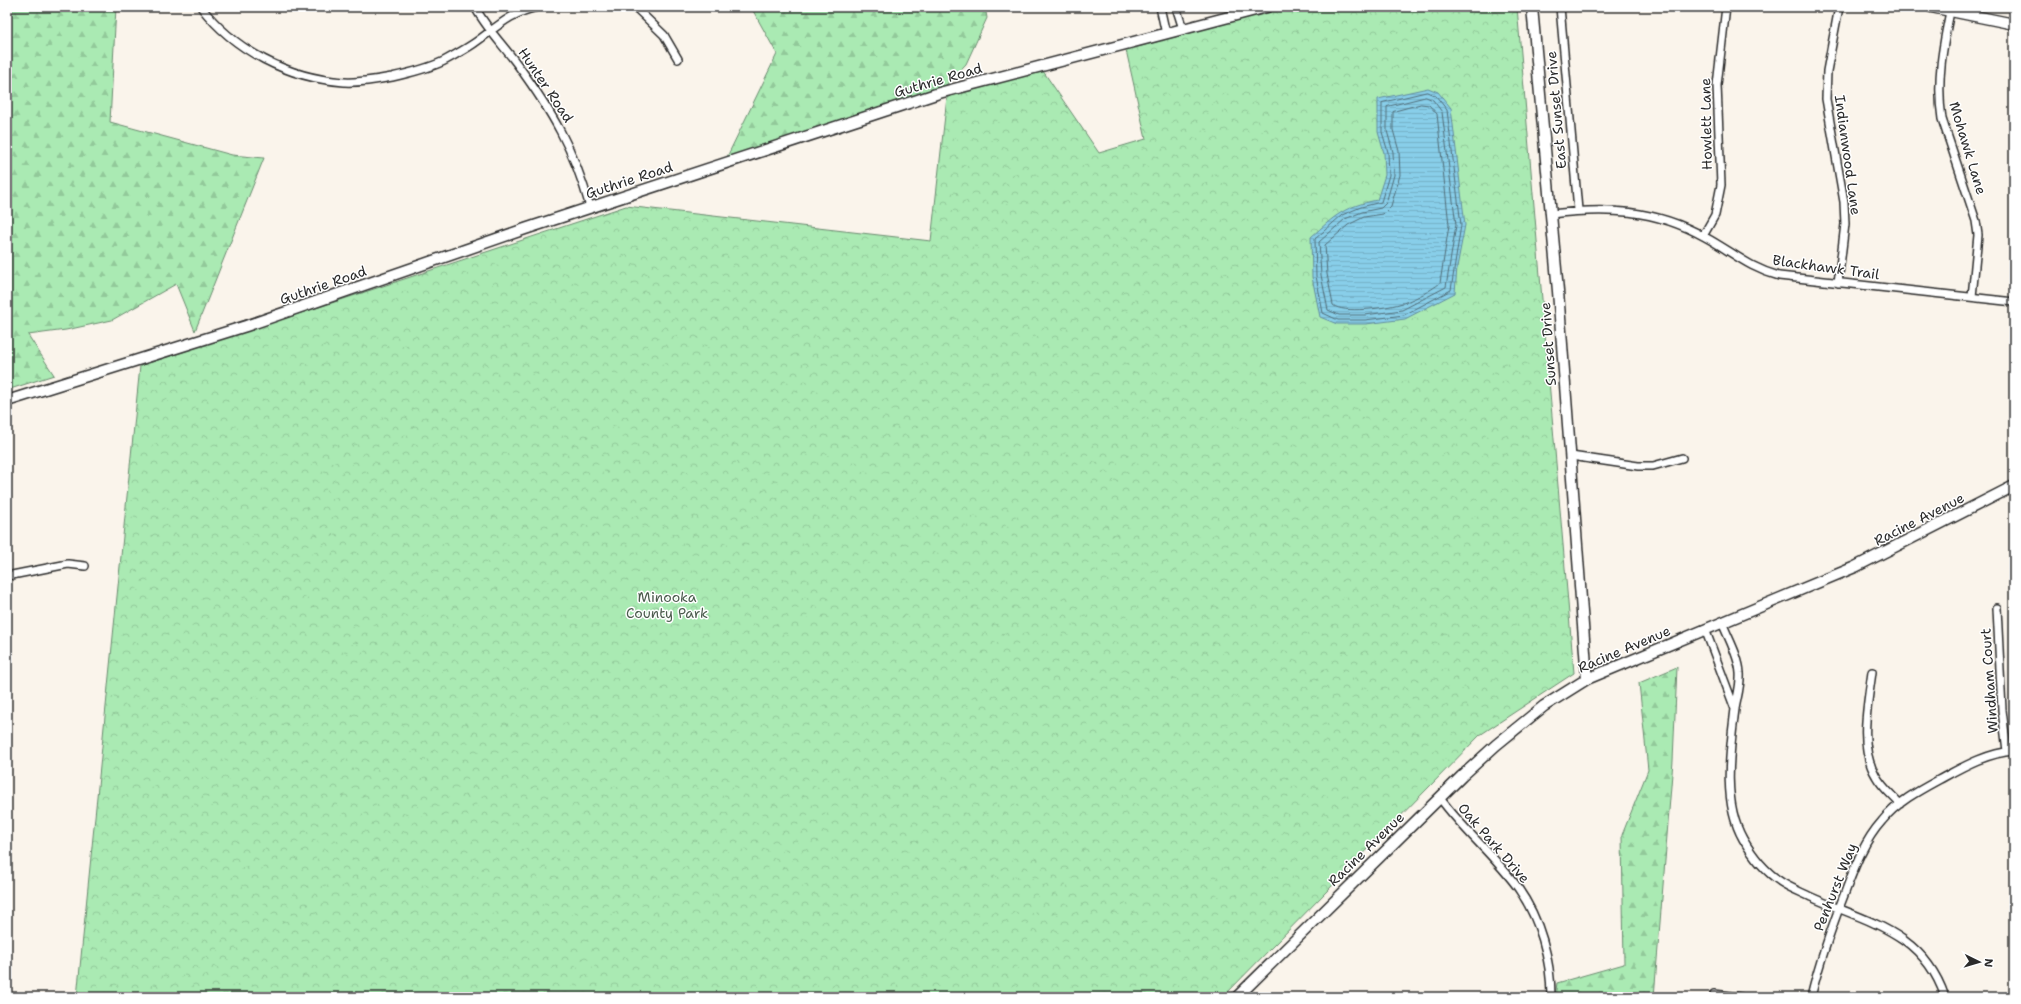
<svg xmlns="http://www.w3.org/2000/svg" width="2021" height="1004" viewBox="0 0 2021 1004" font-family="'Shantell Sans',sans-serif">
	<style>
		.forest { fill: url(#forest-firs); stroke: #6a8a6f }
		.park { fill: url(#park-crowns); stroke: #6a8a6f }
		.water { fill: url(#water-rules); stroke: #638d9d }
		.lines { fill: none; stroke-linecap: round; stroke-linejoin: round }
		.shore { stroke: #506c77; stroke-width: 1 }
		.street-casing { stroke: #2b2b2b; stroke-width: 10 }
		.secondary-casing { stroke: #2b2b2b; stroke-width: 13 }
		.street { stroke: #fff; stroke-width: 7 }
		.secondary { stroke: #fff; stroke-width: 10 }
		.labels { text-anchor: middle; stroke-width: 3; stroke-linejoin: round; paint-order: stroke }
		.street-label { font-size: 14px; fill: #2b2b2b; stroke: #fff }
		.park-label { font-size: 14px; fill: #4b5b4d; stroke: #fff }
	</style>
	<defs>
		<pattern id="forest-firs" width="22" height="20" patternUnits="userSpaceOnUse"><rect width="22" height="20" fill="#aaeab3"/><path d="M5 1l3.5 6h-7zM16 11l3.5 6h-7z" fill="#92c99a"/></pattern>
		<pattern id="park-crowns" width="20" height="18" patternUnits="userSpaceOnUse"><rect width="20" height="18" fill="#aaeab3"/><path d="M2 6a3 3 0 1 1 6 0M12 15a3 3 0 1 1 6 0" fill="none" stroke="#92c99a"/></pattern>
		<pattern id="water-rules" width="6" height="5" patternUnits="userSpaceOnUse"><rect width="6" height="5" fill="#88cee9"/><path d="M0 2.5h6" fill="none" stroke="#76b1c8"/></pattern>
	</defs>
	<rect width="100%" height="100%" fill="#faf4eb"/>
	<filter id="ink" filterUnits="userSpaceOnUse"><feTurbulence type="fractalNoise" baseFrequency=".025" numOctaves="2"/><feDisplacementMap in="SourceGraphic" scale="8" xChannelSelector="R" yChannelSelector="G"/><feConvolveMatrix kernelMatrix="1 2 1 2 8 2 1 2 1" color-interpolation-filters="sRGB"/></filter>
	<g filter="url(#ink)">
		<path class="forest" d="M7 7H116L110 122 232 155 264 158 195 331 176 284 112 320 66 330 28 335 54 375 7 390Z
			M751 7H985L987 18 966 64 946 85 727 157 777 54Z
			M1677 667 1673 761 1654 997H1555L1557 983 1624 964 1622 835 1648 770 1639 683Z"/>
		<path class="park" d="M1287 7H1517L1574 673 1480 735 1223 997H77L140 366 626 206 931 241 947 97 1043 71 1099 153 1146 139 1126 50Z"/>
		<path class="water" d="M1428 88 1438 92 1451 108 1465 225 1457 267 1455 293 1405 319 1366 324H1337L1320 317 1312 277 1311 237C1336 215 1343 207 1377 200L1385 175 1384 153 1378 132V99Z"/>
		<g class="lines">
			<path class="shore" d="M1427 92 1436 96 1447 110 1461 225 1451 290 1404 315 1365 320H1338L1323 313 1316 276 1315 239 1342 215 1361 207 1381 202 1389 175 1388 152 1382 132V103Z
				M1426 97 1433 100 1442 112 1456 225 1446 287 1402 310 1365 315H1339L1328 310 1321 275 1319 242 1345 219 1362 212 1381 208 1386 203 1394 175 1393 152 1387 131V107Z
				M1421 104 1429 105 1437 114 1449 225 1440 283C1432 290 1410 302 1399 304 1386 308 1343 314 1333 305L1327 274 1325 245 1348 225 1364 217 1383 214 1391 206 1400 175 1399 151 1393 130V112Z"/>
			<g class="street-casing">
				<path id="street" d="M201 7C235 51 288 78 344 82 360 83 376 80 392 77 410 73 427 69 444 61 453 56 464 50 473 44 495 29 509 13 537 7
					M475 7C486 28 503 45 517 64 552 112 574 149 590 207
					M635 7 664 35 678 59
					M1160 7 1166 34
					M1176 7 1183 29
					M1560 7 1578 210
					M1951 7C1943 45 1936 81 1942 119L1976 221 1978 235 1972 297
					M1551 214C1606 207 1655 209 1705 237 1733 252 1747 267 1779 276L2014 302
					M1703 236 1715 215 1721 185 1717 85 1726 7
					M1838 283 1845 224 1844 202 1826 99 1827 71 1839 7
					M1571 456 1638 466H1653L1682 458
					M7 576 68 564 85 566
					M1997 608 2002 710 2007 751
					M1722 622C1728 638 1739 656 1740 673 1741 685 1737 697 1735 709 1730 750 1722 802 1743 839 1752 855 1766 872 1781 882 1790 888 1801 892 1811 897 1867 922 1923 931 1945 997
					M1705 629 1735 709
					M1872 672C1868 704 1858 747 1876 776 1882 787 1892 795 1900 804
					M1440 798C1463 830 1494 855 1518 888 1540 919 1551 959 1551 997
					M1714 994 1740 997
					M1811 997C1820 960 1832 926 1846 890 1855 866 1864 841 1882 821 1898 801 1922 789 1944 777 1966 765 1988 753 2014 751"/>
			</g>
			<g class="secondary-casing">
				<path id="secondary" d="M1532 7 1558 291 1587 679
					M1931 7 2014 24
					M7 401 246 326 525 229 939 93 1267 7
					M1237 997 1462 776 1496 745 1544 706 1587 679 1855 567 2014 486"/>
			</g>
			<use href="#street" class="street"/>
			<use href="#secondary" class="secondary"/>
		</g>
	</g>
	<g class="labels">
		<g class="street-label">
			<text transform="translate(938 80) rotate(-16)" y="5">Guthrie Road</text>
			<text transform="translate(546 85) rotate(56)" y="5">Hunter Road</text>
			<text transform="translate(1556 110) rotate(-95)" y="5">East Sunset Drive</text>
			<text transform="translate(1706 124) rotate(-91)" y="5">Howlett Lane</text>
			<text transform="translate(1968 148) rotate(73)" y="5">Mohawk Lane</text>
			<text transform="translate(1848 155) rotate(82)" y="5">Indianwood Lane</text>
			<text transform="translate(629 180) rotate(-18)" y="5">Guthrie Road</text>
			<text transform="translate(1826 267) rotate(8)" y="5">Blackhawk Trail</text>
			<text transform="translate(323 285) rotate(-19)" y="5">Guthrie Road</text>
			<text transform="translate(1548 344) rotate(-94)" y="5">Sunset Drive</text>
			<text transform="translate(1919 519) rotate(-27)" y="5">Racine Avenue</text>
			<text transform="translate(1624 649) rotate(-23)" y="5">Racine Avenue</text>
			<text transform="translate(1989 681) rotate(-94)" y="5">Windham Court</text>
			<text transform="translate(1494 843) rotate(49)" y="5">Oak Park Drive</text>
			<text transform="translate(1366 849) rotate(-44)" y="5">Racine Avenue</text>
			<text transform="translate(1835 887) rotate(-68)" y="5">Penhurst Way</text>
		</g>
		<g class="park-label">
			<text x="667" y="602">Minooka<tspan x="667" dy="16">County Park</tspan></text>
		</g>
	</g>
	<rect width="2021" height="1004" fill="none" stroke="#fff" stroke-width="24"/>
	<rect x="12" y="12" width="1997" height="980" fill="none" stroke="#2b2b2b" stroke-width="1.5" filter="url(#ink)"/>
	<g transform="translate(1979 962) rotate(95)" stroke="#ffffff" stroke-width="3" paint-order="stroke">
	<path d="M0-3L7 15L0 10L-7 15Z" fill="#2b2b2b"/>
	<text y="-6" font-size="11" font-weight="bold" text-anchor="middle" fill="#2b2b2b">N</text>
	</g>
</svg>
